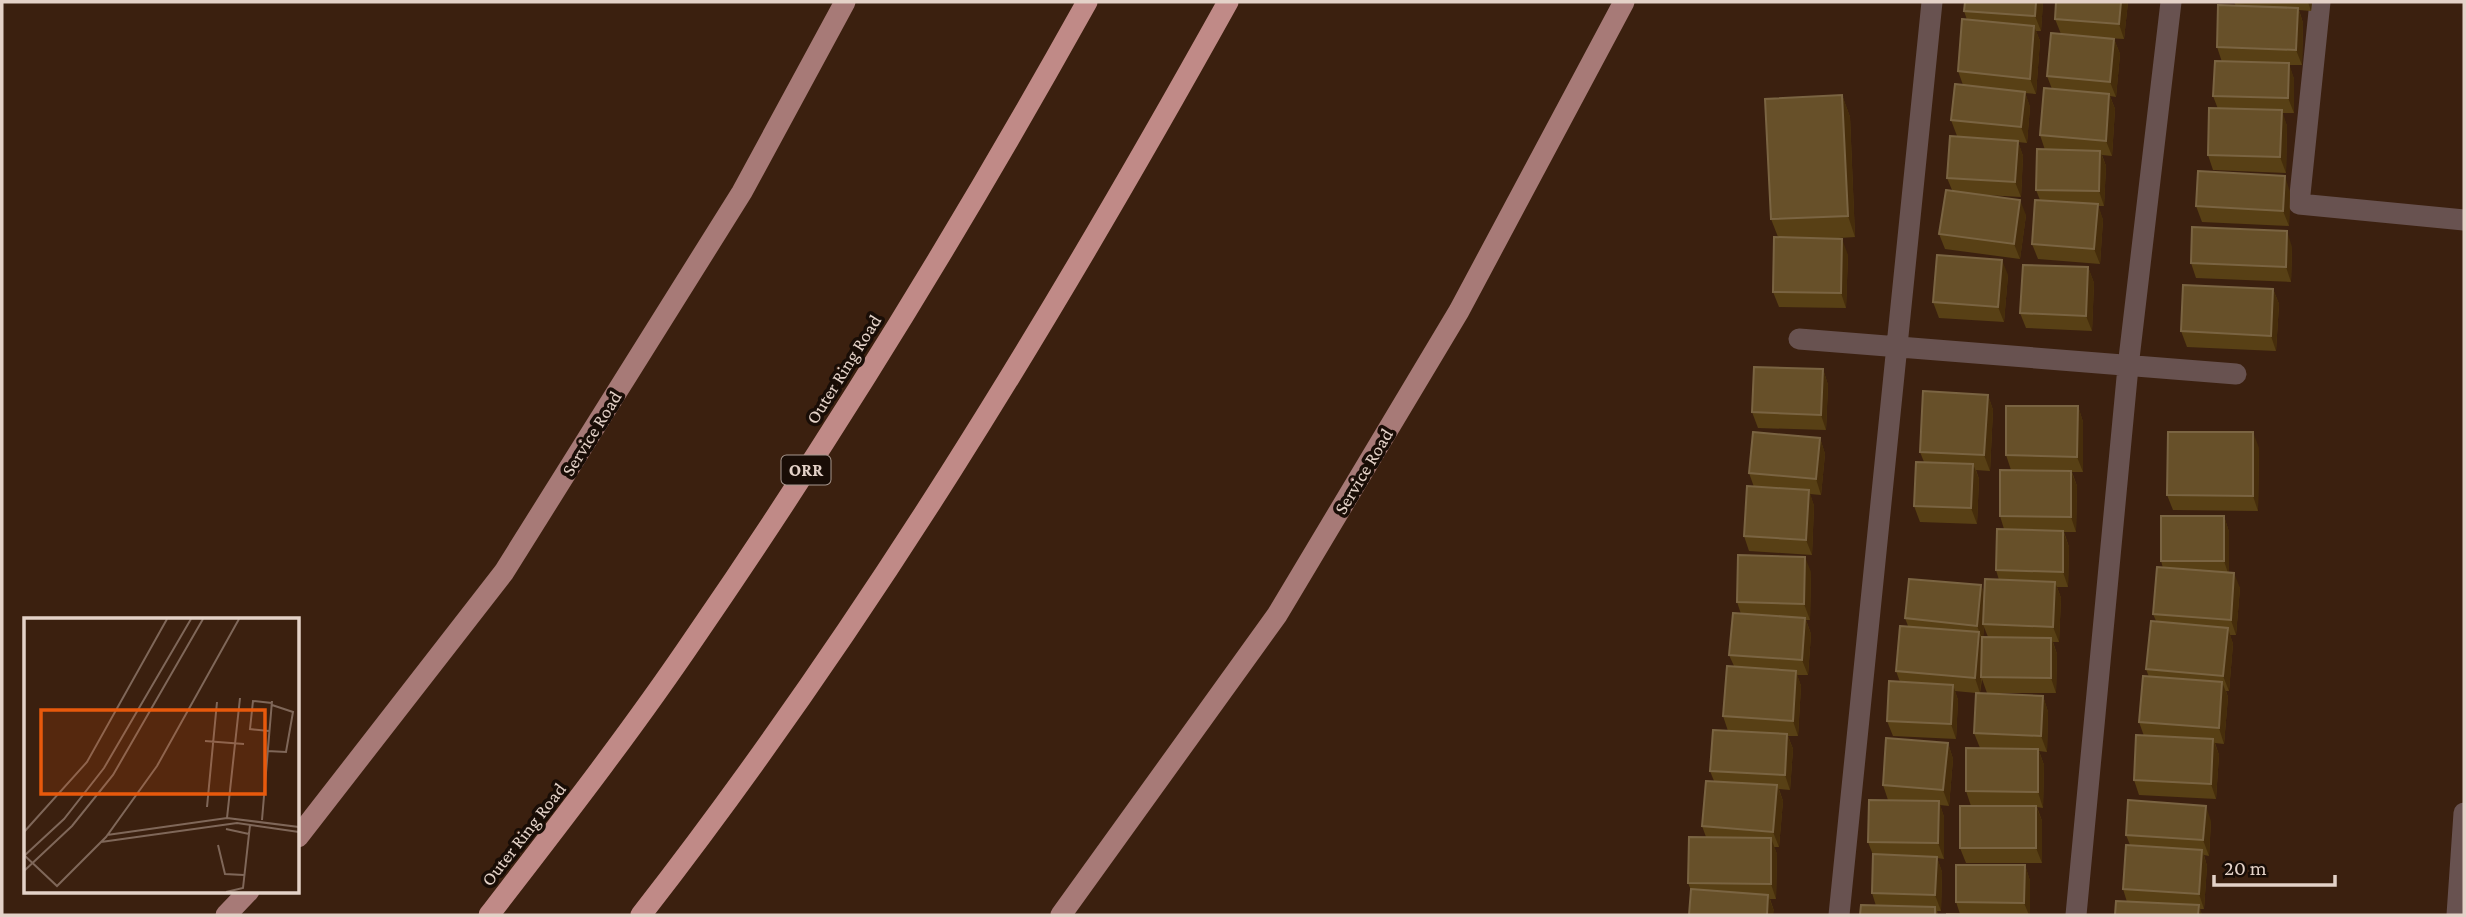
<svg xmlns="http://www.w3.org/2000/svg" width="2466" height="917" viewBox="0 0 2466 917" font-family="'Crimson Pro',serif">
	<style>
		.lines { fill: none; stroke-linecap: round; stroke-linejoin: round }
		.minor { stroke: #685250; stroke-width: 21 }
		.major { stroke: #a77a77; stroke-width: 21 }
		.highway { stroke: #c08a87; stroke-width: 21 }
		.wall { fill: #584015; fill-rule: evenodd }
		.shaded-wall { fill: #462d0b }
		.building { fill: #675029; stroke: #7a6442; stroke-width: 2 }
		.labels { text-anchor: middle; stroke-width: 7; stroke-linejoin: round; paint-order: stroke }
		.shield { fill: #190d06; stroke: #a7978e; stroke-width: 2 }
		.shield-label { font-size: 18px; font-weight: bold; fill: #e4d2c8 }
		.street-label { font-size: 19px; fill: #e4d2c8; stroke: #190d06 }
		.inset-road { fill: none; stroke: #7f6759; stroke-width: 2 }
		.view { fill: #e8590c; fill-opacity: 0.15; stroke: #e8590c; stroke-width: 3.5 }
		.inset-edge { fill: none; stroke: #e4d2c8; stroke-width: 3.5 }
	</style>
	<rect width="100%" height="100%" fill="#3b200f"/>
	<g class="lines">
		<path class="minor" d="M2320 2 2299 204 2464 220
			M1799 339 2236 374
			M1839 915 1932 2
			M2076 915 2128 367 2171 2
			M2457 915 2464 813"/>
		<path class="major" d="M298 837 504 572 742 192 845 2
			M226 915 249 891
			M1061 915 1277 615 1459 311 1624 2"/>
		<path class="highway" d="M489 915C559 824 630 733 695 637 836 432 966 219 1087 2
			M641 915C863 630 1052 318 1228 2"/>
	</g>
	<path class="wall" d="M1965 2H2043L2041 31H2036L2040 41 2036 94 2025 93 2030 107 2027 143 2018 142 2023 156 2021 197 1985 195 2026 215 2020 259 1945 249 1939 234 1952 190 1947 178 1957 136 1951 120 1963 85 1958 71 1967 20 1964 11Z
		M2128 2 2124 39 2106 38 2114 39 2120 54 2116 97 2110 96 2115 109 2112 156 2102 155 2106 166 2104 206H2098L2103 220 2100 264 2038 259 2032 244 2040 200 2036 190 2045 150 2040 135 2052 89 2047 76 2061 34 2055 19Z
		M2234 2H2312L2311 11 2299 10 2303 23 2302 65H2289L2294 79V113H2282L2287 126 2286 173 2213 170 2208 155 2218 109 2213 96 2222 62 2217 47 2236 6Z
		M1842 95 1850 117 1855 237 1823 239 1848 255 1846 308 1779 307 1773 292 1778 237 1771 219Z
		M2290 192 2289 226 2202 222 2196 206Z
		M2292 247 2291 282 2196 278 2191 263Z
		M2088 267 2094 283 2092 331 2026 328 2020 313Z
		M2008 275 2004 322 1939 318 1933 302Z
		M2273 289 2279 304 2276 351 2187 347 2181 331Z
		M1823 369 1828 385 1826 430 1758 428 1752 412Z
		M1988 395 1993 410 1990 471 1976 470 1979 479 1977 524 1920 522 1914 506 1924 462 1920 452Z
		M2078 406 2083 422V472H2072L2077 486 2076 532H2064L2069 547 2068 587H2057L2061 598 2059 642H2053L2057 654 2056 693H1987L1982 679 1980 693 2043 696 2048 712 2047 752 2039 751 2044 765 2043 808 2037 807 2042 821V863H1966L1960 848 1971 806 1966 791 1980 748 1974 733 1976 693 1955 691 1958 700 1956 739 1893 736 1887 721 1900 682 1896 671 1908 626 1905 618 1981 585 1984 594 1999 580 1996 570 2004 529 2000 516 2011 470 2006 455ZM1984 627 1988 637H1983Z
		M1820 438 1825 454 1821 495 1810 494 1814 506 1812 555 1749 551 1744 536 1754 487 1749 473Z
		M2259 448 2258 511 2173 510 2167 495Z
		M2224 516 2229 532V572L2240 588 2236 635H2230L2233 644 2229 691H2226L2228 697 2224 744 2215 743 2219 755 2216 799 2139 795 2134 780 2144 736 2139 722 2149 677 2146 669 2156 621 2153 614 2163 568 2161 561Z
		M1811 572 1810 620H1806L1811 634 1808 675H1797L1801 686 1798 736H1788L1793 749 1790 790 1779 789 1783 801 1779 847H1774L1777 854 1776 899H1770L1774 911 1691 890 1688 883 1706 837 1702 826 1714 781 1710 771 1728 731 1723 716 1734 666 1729 655 1741 614 1737 602Z
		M1948 743 1953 759 1949 806 1940 805 1944 817V859L1937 858 1942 872 1941 911H1937L1938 915H1860L1876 906 1872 893 1873 855 1868 842 1888 800 1883 785Z
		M2211 821 2209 856 2204 855 2207 866 2204 909H2200L2202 915H2115L2127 902 2123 889 2130 845 2126 835Z
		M2025 865 2030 881V915H1947L1960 914 1956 902Z"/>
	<path class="shaded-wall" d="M2036 2H2043L2041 31 2035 16Z
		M2121 2H2128L2124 39 2119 24Z
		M2308 2H2312L2311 11Z
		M2298 8 2303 23 2302 65 2296 50Z
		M2034 26 2040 41 2036 94 2030 79Z
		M2114 39 2120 54 2116 97 2110 82Z
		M2289 63 2294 79V113L2288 98Z
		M2025 92 2030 107 2027 143 2021 127Z
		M2109 94 2115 109 2112 156 2106 141Z
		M1842 95 1850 117 1855 237 1848 216Z
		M2282 110 2287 126 2286 173 2280 157Z
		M2018 141 2023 156 2021 197 2015 182Z
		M2100 151 2106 166 2104 206 2099 191Z
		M2285 176 2290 192 2289 226 2283 211Z
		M2020 200 2026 215 2020 259 2014 244Z
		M2098 204 2103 220 2100 264 2094 249Z
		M2287 231 2292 247 2291 282 2286 267Z
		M1842 239 1848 255 1846 308 1841 293Z
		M2002 260 2008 275 2004 322 1998 307Z
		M2088 267 2094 283 2092 331 2086 316Z
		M2273 289 2279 304 2276 351 2271 336Z
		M1823 369 1828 385 1826 430 1821 415Z
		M1988 395 1993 410 1990 471 1984 455Z
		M2078 406 2083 422V472L2077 457Z
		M2253 432 2259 448 2258 511 2253 496Z
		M1820 438 1825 454 1821 495 1816 479Z
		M1973 464 1979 479 1977 524 1971 508Z
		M2071 471 2077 486 2076 532 2071 517Z
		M1809 490 1814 506 1812 555 1806 540Z
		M2224 516 2229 532V576L2224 561Z
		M2063 531 2069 547 2068 587 2063 572Z
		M1805 557 1811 572 1810 620 1804 604Z
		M2234 573 2240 588 2236 635 2231 620Z
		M2055 582 2061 598 2059 642 2053 627Z
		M1981 585 1987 601 1983 624 1984 627 1983 641 1977 626Z
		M1805 618 1811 634 1808 675 1802 660Z
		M2228 628 2233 644 2229 691 2223 676Z
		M1979 632 1984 647 1980 693 1975 678Z
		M2051 638 2057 654 2056 693 2051 678Z
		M1796 671 1801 686 1798 736 1793 721Z
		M2222 682 2228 697 2224 744 2219 728Z
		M1953 685 1958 700 1956 739 1951 724Z
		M2043 696 2048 712 2047 752 2041 736Z
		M1787 734 1793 749 1790 790 1785 775Z
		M2213 739 2219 755 2216 799 2211 784Z
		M1948 743 1953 759 1949 806 1943 790Z
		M2038 749 2044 765 2043 808 2038 792Z
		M1777 785 1783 801 1779 847 1773 832Z
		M1939 801 1944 817V859L1938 843Z
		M2036 806 2042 821V863L2036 848Z
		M2206 806 2211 821 2209 856 2203 840Z
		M1771 838 1777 854 1776 899 1771 884Z
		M2202 850 2207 866 2204 909 2199 894Z
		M1937 857 1942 872 1941 911 1935 895Z
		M2025 865 2030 881V915H2029L2024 903Z
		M1768 895 1774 911 1773 915H1767Z
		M2199 905 2202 915H2198Z"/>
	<path class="building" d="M1965 2H2036L2035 16 1964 11Z
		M2056 2H2121L2119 24 2055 19Z
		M2218 5 2298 8 2296 50 2217 47Z
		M1962 19 2034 26 2030 79 1958 71Z
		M2051 33 2114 39 2110 82 2047 76Z
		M2215 61 2289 63 2288 98 2213 96Z
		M1955 84 2025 92 2021 127 1951 120Z
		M2044 88 2109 94 2106 141 2040 135Z
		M1842 95 1848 216 1771 219 1765 99Z
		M2209 108 2282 110 2280 157 2208 155Z
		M1950 136 2018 141 2015 182 1947 178Z
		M2037 149 2100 151 2099 191 2036 190Z
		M2198 171 2285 176 2283 211 2196 206Z
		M1946 190 2020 200 2014 244 1939 234Z
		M2035 200 2098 204 2094 249 2032 244Z
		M2192 227 2287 231 2286 267 2191 263Z
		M1774 237 1842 239 1841 293 1773 292Z
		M1937 255 2002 260 1998 307 1933 302Z
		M2023 265 2088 267 2086 316 2020 313Z
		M2183 285 2273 289 2271 336 2181 331Z
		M1754 367 1823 369 1821 415 1752 412Z
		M1923 391 1988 395 1984 455 1920 452Z
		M2006 406H2078L2077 457 2006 455Z
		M1753 432 1820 438 1816 479 1749 473Z
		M2168 432H2253V496L2167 495Z
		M1916 462 1973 464 1971 508 1914 506Z
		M2000 470 2071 471V517L2000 516Z
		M1747 486 1809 490 1806 540 1744 536Z
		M2161 516H2224V561H2161Z
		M1997 529 2063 531V572L1996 570Z
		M1738 555 1805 557 1804 604 1737 602Z
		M2157 567 2234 573 2231 620 2153 614Z
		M1909 579 1981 585 1977 626 1905 618Z
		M1985 579 2055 582 2053 627 1983 624Z
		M1733 613 1805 618 1802 660 1729 655Z
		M2151 621 2228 628 2223 676 2146 669Z
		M1900 626 1979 632 1975 678 1896 671Z
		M1982 637 2051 638V678L1981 677Z
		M1727 666 1796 671 1793 721 1723 716Z
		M2143 676 2222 682 2219 728 2139 722Z
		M1889 681 1953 685 1951 724 1887 721Z
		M1976 693 2043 696 2041 736 1974 733Z
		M1713 730 1787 734 1785 775 1710 771Z
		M2136 735 2213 739 2211 784 2134 780Z
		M1886 738 1948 743 1943 790 1883 785Z
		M1966 748 2038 749V792L1966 791Z
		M1706 781 1777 785 1773 832 1702 826Z
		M1869 800 1939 801 1938 843 1868 842Z
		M2128 800 2206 806 2203 840 2126 835Z
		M1960 806H2036V848H1960Z
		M1689 837 1771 838V884L1688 883Z
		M2126 845 2202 850 2199 894 2123 889Z
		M1873 854 1937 857 1935 895 1872 893Z
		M1956 865H2025L2024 903 1956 902Z
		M1691 889 1768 895 1767 915H1689Z
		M2116 901 2199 905 2198 915H2115Z
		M1861 905 1935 907V915H1860Z
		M1947 914 2018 915H1947Z"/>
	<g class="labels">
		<rect class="shield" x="781.5" y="455.5" width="49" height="29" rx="5"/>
		<g class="shield-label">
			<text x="806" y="476">ORR</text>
		</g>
		<g class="street-label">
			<text transform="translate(843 369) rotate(-58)" y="7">Outer Ring Road</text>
			<text transform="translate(591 433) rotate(-58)" y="7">Service Road</text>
			<text transform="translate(1363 471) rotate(-59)" y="7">Service Road</text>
			<text transform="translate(523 834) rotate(-52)" y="7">Outer Ring Road</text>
		</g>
	</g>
	<g transform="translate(24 618)">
		<rect width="275" height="275" fill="#3b200f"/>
		<path class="inset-road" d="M245 113 226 111 229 83 248 85M181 123 220 126M243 133 262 134 269 94 248 87M183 189 193 84M203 200 216 80M238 202 248 83M202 211 225 216M0 214 63 144 143 1M83 217 203 200 275 209M77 224 213 205 275 214M194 227 201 256 220 257M0 237 33 268 82 219 133 148 215 1M0 238 40 201 80 150 167 1M0 253 48 208 89 157 179 1M202 274 219 270 226 207"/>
		<path class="view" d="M17 92H241V176H17Z"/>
		<rect width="275" height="275" class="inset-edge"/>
	</g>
	<rect width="2466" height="917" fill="none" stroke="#e4d2c8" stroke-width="7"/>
	<path d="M2214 875v10h121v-10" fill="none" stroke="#e4d2c8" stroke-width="3.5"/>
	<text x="2224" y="875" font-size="21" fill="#e4d2c8" stroke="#190d06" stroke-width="5" paint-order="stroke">20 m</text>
</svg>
